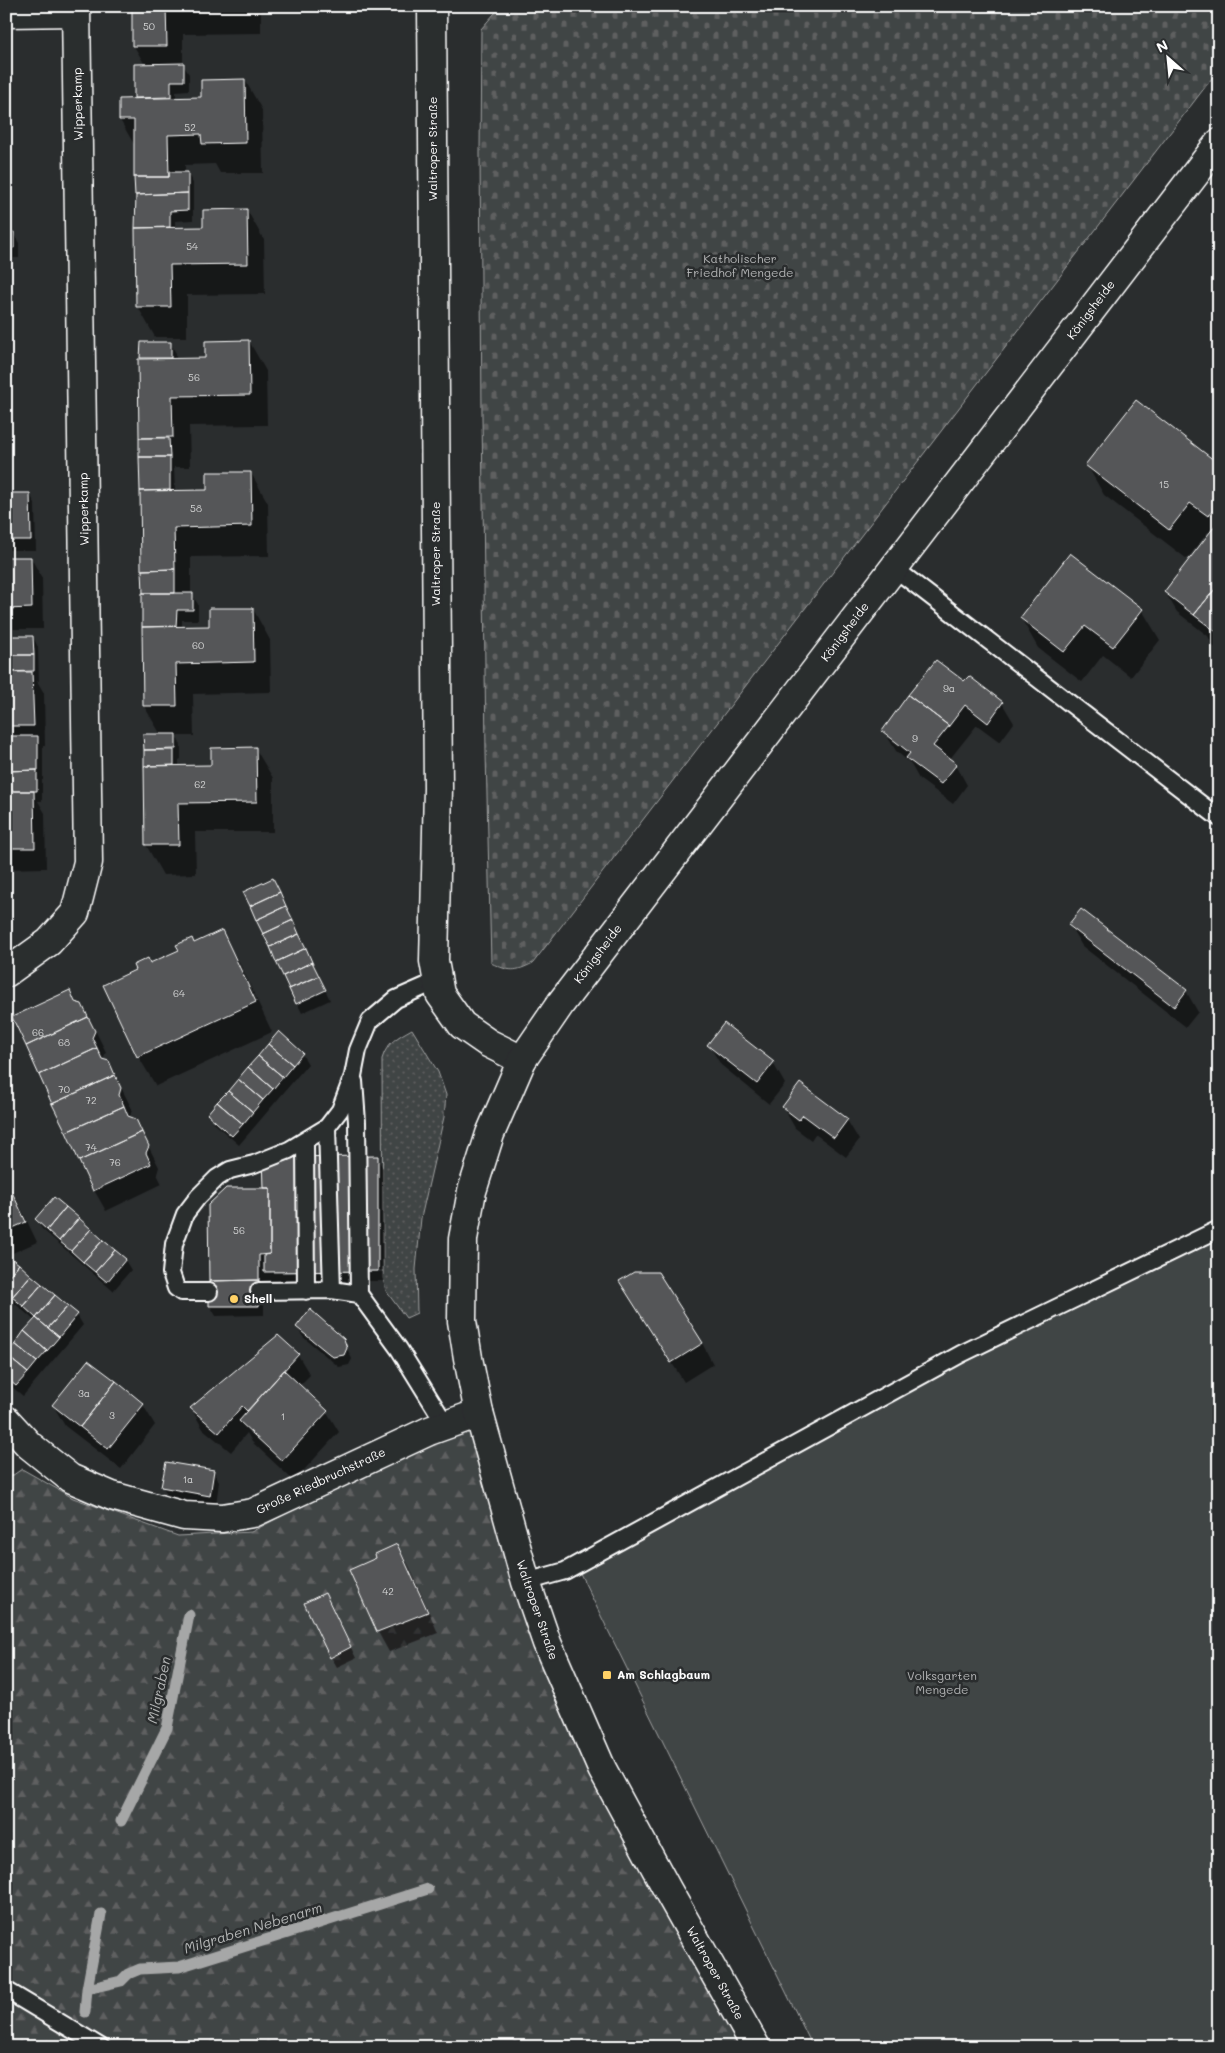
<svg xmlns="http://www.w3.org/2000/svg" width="1225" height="2053" viewBox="0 0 1225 2053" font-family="Mali,sans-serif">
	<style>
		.grass { fill: url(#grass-dots); stroke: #a0a2a2 }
		.forest { fill: url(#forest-firs); stroke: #a0a2a2 }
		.cemetery { fill: url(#cemetery-stones); stroke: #a0a2a2 }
		.park { fill: #414445; stroke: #a0a2a2 }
		.shadow { fill: #0007 }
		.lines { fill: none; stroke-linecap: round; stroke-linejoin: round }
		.stream { stroke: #a6a7a7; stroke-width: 11 }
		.building { fill: #555758; stroke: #fff }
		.service-casing { stroke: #fff; stroke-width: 20 }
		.minor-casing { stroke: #fff; stroke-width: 31 }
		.secondary-casing { stroke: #fff; stroke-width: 31 }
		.service { stroke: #2a2d2e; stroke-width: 16 }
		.minor { stroke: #2a2d2e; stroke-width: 28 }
		.secondary { stroke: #2a2d2e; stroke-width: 28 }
		.poi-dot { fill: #ffd166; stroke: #2a2d2e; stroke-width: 2 }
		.labels { text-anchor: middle; stroke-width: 5; stroke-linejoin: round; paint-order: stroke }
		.number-label { font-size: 10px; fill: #d4d5d5 }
		.street-label { font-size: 12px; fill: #fff; stroke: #2a2d2e }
		.park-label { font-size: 12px; fill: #b3b4b5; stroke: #2a2d2e }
		.poi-label { font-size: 12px; font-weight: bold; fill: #fff; stroke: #2a2d2e; text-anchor: start }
		.water-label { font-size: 14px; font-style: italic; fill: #b4b6b6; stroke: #2a2d2e }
	</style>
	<defs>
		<pattern id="grass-dots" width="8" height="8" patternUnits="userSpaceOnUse" patternTransform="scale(1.25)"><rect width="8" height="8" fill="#414445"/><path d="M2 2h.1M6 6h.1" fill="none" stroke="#5e6061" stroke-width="1.8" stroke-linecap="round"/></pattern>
		<pattern id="forest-firs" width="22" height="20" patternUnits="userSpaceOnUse" patternTransform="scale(1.25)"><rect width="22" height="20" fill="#414445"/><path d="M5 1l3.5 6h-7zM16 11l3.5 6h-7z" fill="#5e6061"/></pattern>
		<pattern id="cemetery-stones" width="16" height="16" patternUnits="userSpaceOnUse" patternTransform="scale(1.25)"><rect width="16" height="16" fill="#414445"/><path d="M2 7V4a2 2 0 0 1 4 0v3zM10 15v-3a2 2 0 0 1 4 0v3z" fill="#5e6061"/></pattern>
	</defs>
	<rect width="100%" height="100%" fill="#2a2d2e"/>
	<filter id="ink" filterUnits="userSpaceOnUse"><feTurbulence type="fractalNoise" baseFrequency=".02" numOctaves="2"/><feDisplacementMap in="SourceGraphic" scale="10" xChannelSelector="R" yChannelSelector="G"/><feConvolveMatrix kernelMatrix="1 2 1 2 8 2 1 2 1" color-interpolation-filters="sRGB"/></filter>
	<g filter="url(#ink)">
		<path class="grass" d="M412 1029 438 1072 446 1095 444 1117 421 1218 416 1269 417 1313 406 1318 386 1291 383 1278 382 1059C387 1042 398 1037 412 1029Z"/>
		<path class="forest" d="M479 1413 547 1643 756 2047H6V1480L22 1469 73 1498 178 1536 251 1532Z"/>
		<path class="cemetery" d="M501 6H1219V69L533 963C515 972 510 972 491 963L486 753 482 415 480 153 481 29Z"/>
		<path class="park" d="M1219 1227V2047H813L574 1561Z"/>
		<path class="shadow" d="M133 6H261V33L183 34V65L189 74V90L176 91V99L202 98 245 80 262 110 263 173H220L215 164 185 165V173H187L193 183V220L175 221V229L204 228 247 210 264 240 265 294 187 295V337H155L138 307 135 146 120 120 135 99V66L145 65 134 46Z
			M6 108 8 198H6Z
			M6 233H13L19 243V258H6Z
			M249 341 266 371 267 425 189 426 190 467H174L175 491H209L251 473 268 503 269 556 191 557V594L198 604V620H182V628L210 627 253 609 270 640 271 692 193 694 194 736H176L181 745V759L179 760V766H213L255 748 273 778V832H195L196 874 163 875 146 845 145 735H161L144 706V572L139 360H143L142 343H170L176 353V359H206Z
			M1087 465 1219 466V650L1213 646 1208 636 1177 612 1165 592 1210 534 1208 532 1187 559 1104 495Z
			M30 494 35 504 36 550H8L6 547V495Z
			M6 558H31L42 578 43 629H6Z
			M1142 610 1160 640 1131 677 1103 655 1082 682 1038 648 1021 618Z
			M6 637H33L38 647 39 681H37L44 693 45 746H43V780H42V801H38L45 813 46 868 6 869Z
			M965 683 1002 703 1014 723 1000 742 977 725 949 760 956 765 967 785 953 804 919 779 910 763 896 751 884 731Z
			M278 889 330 1000 302 1013 297 1003Z
			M1081 911 1186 991 1198 1012 1186 1027 1082 946 1070 926Z
			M221 932 239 962 272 1032 156 1086 138 1056 137 971Z
			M69 992 76 1003 81 1005 93 1026 106 1052 103 1059 108 1062 132 1109 130 1117 135 1120 159 1167 157 1174 162 1184 106 1211 94 1190Z
			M724 1025 773 1063 785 1084 769 1104 721 1065 709 1045Z
			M279 1033 302 1054 308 1064 239 1145 215 1124 209 1114Z
			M783 1107 847 1120 859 1140 846 1157 815 1134 811 1140 795 1128Z
			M377 1158 383 1168V1270H281V1273L383 1272V1281H270V1300L264 1301V1315L216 1316 210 1306 265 1189Z
			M6 1177 37 1242 6 1256Z
			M54 1198 125 1260 131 1270 113 1291 42 1229 36 1220Z
			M7 1256 77 1315 83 1325 23 1396 6 1382V1359L8 1357 6 1354 35 1321 6 1296Z
			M633 1302 702 1343 713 1364 684 1382Z
			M297 1327 343 1340 352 1359 349 1365 339 1367 303 1337Z
			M298 1355 310 1375 299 1386 327 1412 339 1432 294 1481 252 1442 247 1433 231 1452 203 1429 191 1408Z
			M53 1405H143L155 1425 121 1469 65 1426Z
			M214 1472 219 1482 216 1505 168 1497 163 1487Z
			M397 1545 409 1566 438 1633 389 1652 378 1632 350 1571 378 1559Z
			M325 1594 356 1658 337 1667 331 1657Z"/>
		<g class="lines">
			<path class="stream" d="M121 1821 167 1728 189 1615
				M87 1989 121 1981 128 1974 140 1969 179 1967 428 1889
				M85 2012 87 1989 101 1914"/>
		</g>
		<path class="building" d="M132 6H166L167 46H132Z
			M184 63V81H171V97L134 98V64Z
			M245 79 246 143 202 144 201 134 168 135 169 177H134V120H119V99L201 97V80Z
			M169 172H188V193L135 195 134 177H169Z
			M188 193V210L170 211V227L135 228 136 195Z
			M247 209 248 264 170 265 171 307H136L135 228 203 227V210Z
			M6 232H14V248H6Z
			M249 340 250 395 172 396 173 437 139 438 138 359 205 358V341Z
			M141 342H171V358H140Z
			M1136 400 1219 464V503L1208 516 1190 503 1169 530 1085 465Z
			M139 438H169L170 457H139Z
			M139 457H170V490L140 491Z
			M207 472H251L252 526 174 528 175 569 141 570 140 491 207 490Z
			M6 493H30L31 540H6Z
			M1217 523 1219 524V584L1194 615 1164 592Z
			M1070 553 1143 609 1113 647 1085 626 1064 652 1020 618Z
			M6 557H31L32 608 6 609Z
			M175 569V593H143L142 570Z
			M1219 584V634L1194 615Z
			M142 593H193V610H177L176 626 142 627Z
			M209 608H253L254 662 176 664 177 706H143L142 627 209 626Z
			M6 636H33L34 655H6Z
			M6 655H34V671L6 672Z
			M936 660 964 681 969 676 1003 702 988 723 965 705 949 726 908 695Z
			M6 672H32L34 726H6Z
			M908 695 949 726 933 746 957 764 941 784 906 758 910 753 882 731Z
			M143 734H176V749L144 750Z
			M6 736H38V770L6 771Z
			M256 747 257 802 178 803 179 845H145L144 766 211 765V748Z
			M144 750H174V765L144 766Z
			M37 770V791H8L6 771Z
			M6 785 8 786V791H34L35 848H6Z
			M273 878 280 892 250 906 243 892Z
			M280 892 286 906 256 920 250 906Z
			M286 906 293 920 263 934 256 920Z
			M1081 909 1187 990 1174 1007 1068 925Z
			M293 920 299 934 270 947 263 934Z
			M222 930 256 1002 137 1057 103 985 135 970 133 965 148 958 150 963 179 950 176 945 192 938 194 943Z
			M299 934 306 948 276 962 270 947Z
			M306 948 312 962 283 976 276 962Z
			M312 962 319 976 289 989 283 976Z
			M319 976 326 990 296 1004 289 989Z
			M70 990 75 1002 82 1004 88 1017 26 1046 12 1017Z
			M88 1017 95 1031 92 1038 97 1048 39 1075 26 1046Z
			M724 1023 774 1062 757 1084 707 1045Z
			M279 1031 303 1053 293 1065 268 1044Z
			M268 1044 293 1065 283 1077 258 1056Z
			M97 1048 102 1059 109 1061 115 1075 52 1104 39 1075Z
			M258 1056 283 1077 273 1089 248 1067Z
			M248 1067 273 1089 263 1100 238 1079Z
			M115 1075 121 1088 119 1095 124 1106 66 1132 52 1104Z
			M238 1079 263 1100 253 1112 228 1091Z
			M800 1083 848 1119 834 1138 803 1115 799 1120 782 1107Z
			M228 1091 253 1112 243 1124 217 1102Z
			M217 1102 243 1124 232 1136 207 1114Z
			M124 1106 128 1116 136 1119 142 1132 79 1161 66 1132Z
			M142 1132 149 1146 146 1153 151 1164 93 1191 79 1161Z
			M378 1156V1271L264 1272V1255L270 1254V1188H264L263 1157Z
			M6 1179 26 1222 6 1231Z
			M226 1188H270V1254L259 1255V1280L209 1281 208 1205Z
			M54 1197 66 1207 47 1230 35 1219Z
			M66 1207 79 1218 59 1241 47 1230Z
			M79 1218 91 1229 71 1251 59 1241Z
			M91 1229 103 1240 83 1262 71 1251Z
			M103 1240 115 1250 95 1272 83 1262Z
			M115 1250 126 1259 107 1282 95 1272Z
			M7 1255 19 1264 6 1279V1256Z
			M19 1264 31 1275 12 1297 6 1292V1279Z
			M634 1272H658L703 1343 671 1363 619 1281Z
			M31 1275 42 1284 23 1306 12 1297Z
			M259 1280V1306H209V1281Z
			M42 1284 55 1295 36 1318 23 1306Z
			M55 1295 68 1306 48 1328 36 1318Z
			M68 1306 78 1314 59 1337 48 1328Z
			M310 1309 344 1339 347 1348 344 1355 333 1357 296 1327Z
			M36 1318 59 1337 47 1351 24 1331Z
			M24 1331 47 1351 37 1362 15 1344Z
			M278 1335 299 1354 247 1411 242 1406 219 1433 190 1408Z
			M15 1344 37 1362 28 1373 6 1355Z
			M7 1356 28 1373 16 1386 6 1378Z
			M88 1360 116 1381 80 1427 52 1405Z
			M284 1370 328 1411 282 1461 239 1421Z
			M116 1381 144 1404 108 1449 80 1427Z
			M166 1462 214 1470 210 1496 161 1487Z
			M397 1544 428 1612 377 1632 349 1570 376 1558 375 1554Z
			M325 1593 351 1647 330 1658 304 1603Z"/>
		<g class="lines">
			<g class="service-casing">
				<path id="service" d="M894 568 1219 818
					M354 1081 357 1122 359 1294
					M327 1127 332 1290
					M305 1141 306 1291
					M259 1291 332 1290 359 1294 399 1349 446 1425
					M209 1292H181L176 1288 171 1273 174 1244 185 1214 198 1197 217 1178 230 1170 254 1164 289 1150 327 1127 340 1110 353 1076 358 1050 370 1021 396 999 437 981
					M526 1582 565 1571 961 1354 1219 1229
					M6 1990 101 2047"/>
			</g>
			<g class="minor-casing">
				<path id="minor" d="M432 6 438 788 434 961 440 994 462 1025 488 1043 522 1060
					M6 13 76 12
					M6 973 49 942 75 913 88 862 76 6
					M6 1420 29 1445 70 1478 112 1496 184 1516 222 1518 253 1513 429 1431 479 1413"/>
			</g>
			<g class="secondary-casing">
				<path id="secondary" d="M756 2047 667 1889 602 1769 547 1643 526 1582 479 1413 468 1358 462 1321 463 1239 472 1191 490 1134 522 1060 561 1003 1219 143"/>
			</g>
			<use href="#service" class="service"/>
			<use href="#minor" class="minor"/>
			<use href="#secondary" class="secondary"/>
		</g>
	</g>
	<g class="poi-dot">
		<circle cx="234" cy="1299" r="5"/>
		<rect x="602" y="1670" width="10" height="10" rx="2.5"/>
	</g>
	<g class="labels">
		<g class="number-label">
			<text x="149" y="30">50</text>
			<text x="190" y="131">52</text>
			<text x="192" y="250">54</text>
			<text x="194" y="381">56</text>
			<text x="1164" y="488">15</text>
			<text x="196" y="512">58</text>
			<text x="198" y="649">60</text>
			<text x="949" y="692">9a</text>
			<text x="915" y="742">9</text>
			<text x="200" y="788">62</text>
			<text x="179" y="997">64</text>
			<text x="38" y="1036">66</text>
			<text x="64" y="1046">68</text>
			<text x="64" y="1093">70</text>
			<text x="91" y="1104">72</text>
			<text x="91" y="1151">74</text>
			<text x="115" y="1166">76</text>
			<text x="239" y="1234">56</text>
			<text x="84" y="1397">3a</text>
			<text x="112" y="1419">3</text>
			<text x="283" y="1420">1</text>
			<text x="188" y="1483">1a</text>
			<text x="388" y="1595">42</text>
		</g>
		<g class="street-label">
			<text transform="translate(78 104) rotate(-91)" y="4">Wipperkamp</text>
			<text transform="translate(433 149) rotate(-90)" y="4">Waltroper Straße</text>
			<text transform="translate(1091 310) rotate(-53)" y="4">Königsheide</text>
			<text transform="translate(84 509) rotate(-91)" y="4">Wipperkamp</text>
			<text transform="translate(436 554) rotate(-90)" y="4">Waltroper Straße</text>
			<text transform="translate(845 632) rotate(-53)" y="4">Königsheide</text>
			<text transform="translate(598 954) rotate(-53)" y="4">Königsheide</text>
			<text transform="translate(321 1481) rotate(-25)" y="4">Große Riedbruchstraße</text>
			<text transform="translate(537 1610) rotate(71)" y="4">Waltroper Straße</text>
			<text transform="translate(715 1973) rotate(61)" y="4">Waltroper Straße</text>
		</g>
		<g class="park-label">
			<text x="740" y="263">Katholischer<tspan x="740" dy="14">Friedhof Mengede</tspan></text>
			<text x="942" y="1680">Volksgarten<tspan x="942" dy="14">Mengede</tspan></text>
		</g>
		<g class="poi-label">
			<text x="244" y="1303">Shell</text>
			<text x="617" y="1679">Am Schlagbaum</text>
		</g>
		<g class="water-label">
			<text transform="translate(159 1690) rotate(-78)" y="5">Milgraben</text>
			<text transform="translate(253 1928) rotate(-17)" y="5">Milgraben Nebenarm</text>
		</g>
	</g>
	<rect width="1225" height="2053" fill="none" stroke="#2a2d2e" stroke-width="25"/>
	<rect x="12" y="12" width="1200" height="2028" fill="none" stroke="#fff" stroke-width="2" filter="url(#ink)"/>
	<g transform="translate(1168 58) rotate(333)" stroke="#2a2d2e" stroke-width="4" paint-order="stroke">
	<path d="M0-4L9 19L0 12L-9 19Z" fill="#ffffff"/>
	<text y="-8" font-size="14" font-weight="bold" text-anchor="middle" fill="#ffffff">N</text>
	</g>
</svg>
